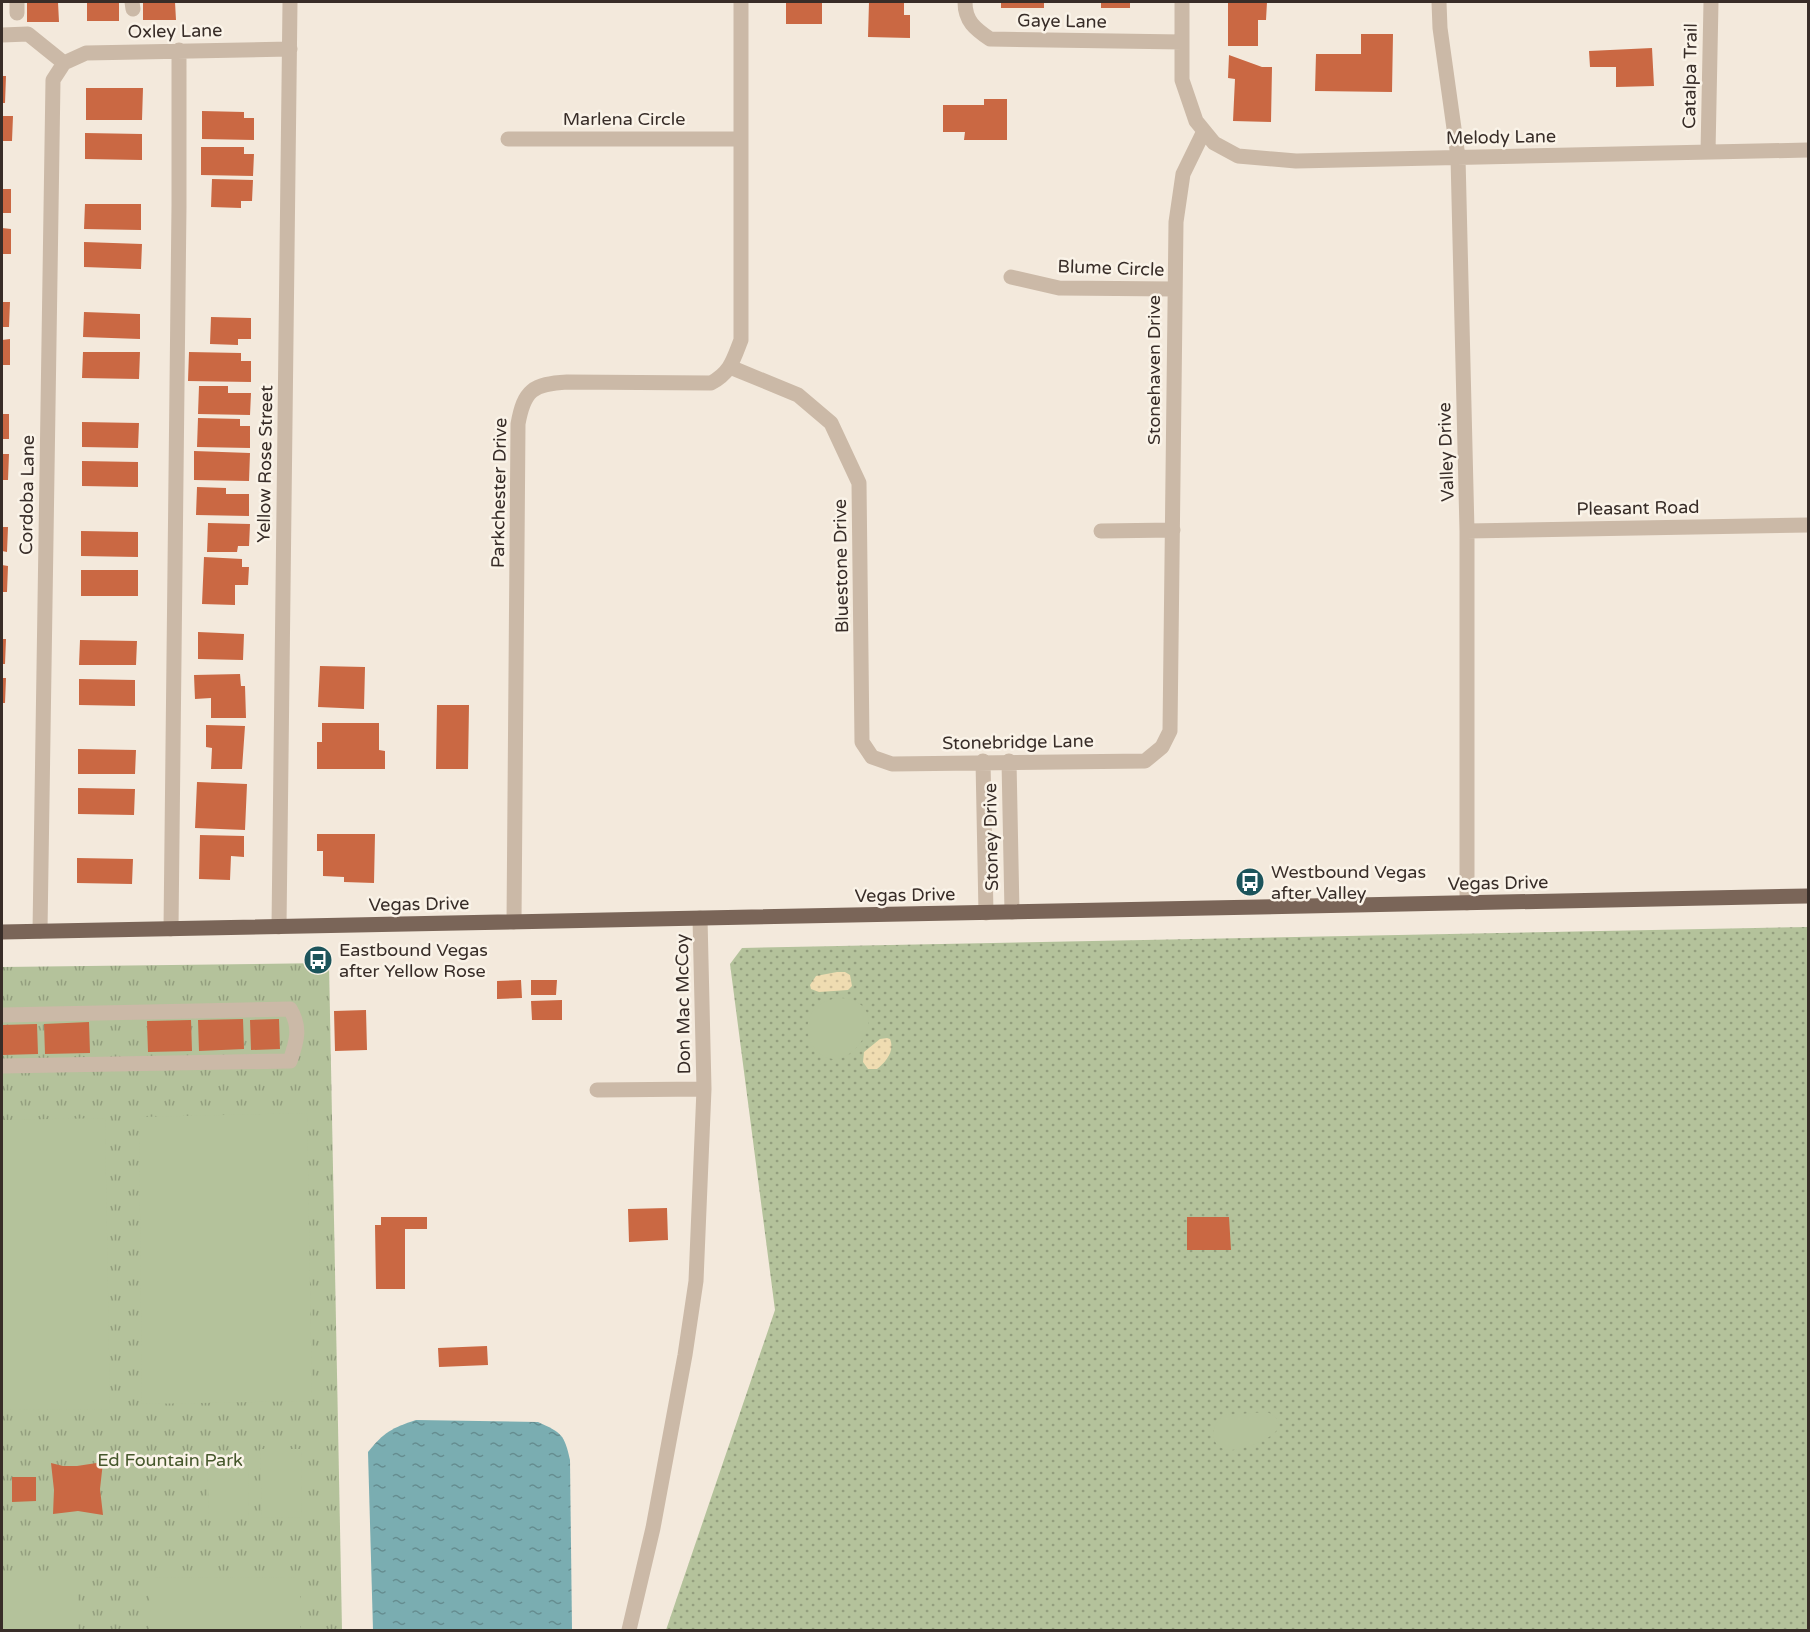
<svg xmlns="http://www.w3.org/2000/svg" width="1810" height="1632" viewBox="0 0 1810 1632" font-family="'Varela Round',sans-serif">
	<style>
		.grass { fill: url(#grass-dots) }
		.sand { fill: url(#sand-dots) }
		.park { fill: url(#park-tufts) }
		.garden { fill: #b4c29b }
		.water { fill: url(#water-ripples) }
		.building { fill: #ca6843 }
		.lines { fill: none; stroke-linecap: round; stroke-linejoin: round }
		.minor { stroke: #cbb9a7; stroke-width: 15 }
		.major { stroke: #7a6558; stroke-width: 15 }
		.labels { text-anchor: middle; stroke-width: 5; stroke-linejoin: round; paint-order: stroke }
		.street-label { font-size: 18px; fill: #382d28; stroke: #faf3e8 }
		.poi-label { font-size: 18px; fill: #382d28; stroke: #faf3e8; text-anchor: start }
		.park-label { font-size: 18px; fill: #45572b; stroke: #faf3e8 }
	</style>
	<defs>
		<pattern id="grass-dots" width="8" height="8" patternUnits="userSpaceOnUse" patternTransform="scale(1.5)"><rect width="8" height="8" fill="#b4c29b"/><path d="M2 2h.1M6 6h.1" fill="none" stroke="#939e7e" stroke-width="1.8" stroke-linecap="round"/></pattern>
		<pattern id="sand-dots" width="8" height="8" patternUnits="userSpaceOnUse" patternTransform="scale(1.5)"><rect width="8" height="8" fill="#efdcb1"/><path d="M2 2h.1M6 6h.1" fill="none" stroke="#cebd98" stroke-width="1.8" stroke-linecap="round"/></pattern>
		<pattern id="park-tufts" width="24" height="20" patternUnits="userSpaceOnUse" patternTransform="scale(1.5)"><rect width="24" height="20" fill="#b4c29b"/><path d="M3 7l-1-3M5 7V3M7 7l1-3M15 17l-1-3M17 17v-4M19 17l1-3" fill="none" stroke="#939e7e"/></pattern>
		<pattern id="water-ripples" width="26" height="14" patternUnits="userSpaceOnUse" patternTransform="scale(1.5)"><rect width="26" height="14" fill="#7aadb1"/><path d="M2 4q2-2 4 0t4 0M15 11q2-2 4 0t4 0" fill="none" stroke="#658d90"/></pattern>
	</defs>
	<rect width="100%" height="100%" fill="#f3e9dc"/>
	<path class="grass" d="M1808 927V1630H666L775 1310 730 964 742 948Z"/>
	<path class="sand" d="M837 972H845L850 975 852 986 848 990 819 992 811 989 810 985 816 976Z
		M887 1038 890 1039C895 1051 886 1062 877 1069H868L863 1062 864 1052 880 1039Z"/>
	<path class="park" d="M329 963 342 1630H2V967Z"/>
	<path class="garden" d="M840 998C894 1002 859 1062 833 1059 803 1056 793 1002 840 998Z
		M307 1113 312 1401 142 1404 139 1117Z
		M105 1118 110 1409 2 1410V1120Z
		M1267 1412C1304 1429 1246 1450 1230 1450 1225 1450 1221 1448 1217 1445 1210 1434 1214 1423 1224 1415Z
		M260 1449H301L302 1517 262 1518Z
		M248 1450 249 1519H209L207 1451Z
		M2 1577H78V1630H2Z
		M150 1577 300 1578V1630H150Z"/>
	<path class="water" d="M416 1420 538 1422C562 1433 564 1434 570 1460L572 1630H373L368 1452C384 1432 392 1428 416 1420Z"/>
	<path class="building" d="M27 2H58L59 22H27Z
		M87 2H119V21H87Z
		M143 2H175L176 20H143Z
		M786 2H822V24H786Z
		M869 2H904V15H910V38L868 37Z
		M1001 2H1044V8H1001Z
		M1101 2H1130V8H1101Z
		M1228 2H1267L1266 20H1258V46H1228Z
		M1361 34H1393L1392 92 1315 91 1316 54H1361Z
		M1652 48 1654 86 1616 87V67H1590L1589 51Z
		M1229 55 1262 67H1272L1271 122 1233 121 1235 79 1228 78Z
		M2 76H6L5 103H2Z
		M86 88H143L142 120H86Z
		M984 99H1007V140H964L965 132H943V105H984Z
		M202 111 244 112V118H254V140L202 139Z
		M2 116H13L12 141H2Z
		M85 133 142 134V160L85 159Z
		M201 147H244V154H254L253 176 201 175Z
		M212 179 253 180 252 201H241V208L211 207Z
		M2 189H11V213H2Z
		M85 204H141V230L84 229Z
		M2 228 11 229V254H2Z
		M84 242 142 244 141 269 84 267Z
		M2 302H10L9 327H2Z
		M84 312 140 314V339L83 337Z
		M211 317 251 318V339H238V345L210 344Z
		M10 339V365H2V340Z
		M83 352H140L139 379 82 378Z
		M189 352 241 353V361H251V382L188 381Z
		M199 386H228V393H251L250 415 198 414Z
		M2 414H9V439H2Z
		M198 418 240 419V426H250V448L197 447Z
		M82 422 139 423 138 448 82 447Z
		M194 451 250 453 249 481 194 480Z
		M2 454H9L8 480H2Z
		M82 461 138 462V487L82 486Z
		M197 487 226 488V494H249V516L196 515Z
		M208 523 250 524 249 546H238L237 552H207Z
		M2 527H8L7 552 2 551Z
		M81 531 138 532V557L81 556Z
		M204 557 242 559V567H249L248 585H235V605L202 604Z
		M2 565 8 566 7 592H2Z
		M81 570H138V596H81Z
		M198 632 244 634 243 660 198 659Z
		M2 639H6L5 664H2Z
		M80 640 137 641 136 665H79Z
		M320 666 365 667 364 709 318 707Z
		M240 674 241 686H245L246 718H211V698L195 699 194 675Z
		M2 678H6L5 703H2Z
		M79 679 135 680V706L79 705Z
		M437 705H469L468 769H436Z
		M322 723H379V750L385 751V769H317V742H322Z
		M206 725 245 726 242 769H211L212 748 206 747Z
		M78 749 136 750 135 774H78Z
		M197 782 247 784 245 830 195 828Z
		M78 788 135 789 134 815 78 814Z
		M317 834H375L374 883 344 882V877L323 876V851H317Z
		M200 835 244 836V857L231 856 230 880 199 879Z
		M77 858 133 859 132 884 77 883Z
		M521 980 522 998 497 999V981Z
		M531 980H557L556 995H531Z
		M562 1000V1020H532L531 1001Z
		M366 1010 367 1050 335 1051 334 1011Z
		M243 1019 244 1049 199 1051 198 1020Z
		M279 1019 280 1049 251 1050 250 1020Z
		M191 1020 192 1051 148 1052 147 1021Z
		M89 1022 90 1053 45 1054 44 1024Z
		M37 1024 38 1054 2 1055V1025Z
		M667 1208 668 1240 629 1242 628 1209Z
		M381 1217H427V1229H405V1289H376L375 1225H381Z
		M1187 1217H1229L1231 1250H1187Z
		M487 1346 488 1365 439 1367 438 1348Z
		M103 1462 100 1489 103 1515 78 1511 53 1514 54 1490 51 1463 63 1466H77Z
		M12 1477H36V1501L12 1502Z"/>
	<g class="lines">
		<path class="minor" d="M17 2V13
			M132 2 133 9
			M965 2C965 21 975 29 990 39L1182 42
			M1182 2V80L1196 121 1214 143 1238 156 1296 161 1808 150
			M1439 2 1440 28 1458 157 1467 531V903
			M2 35 28 34 64 63
			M64 63 86 53 290 49
			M508 139H740
			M1708 152 1711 2
			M1011 277 1059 288 1174 289
			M730 367 798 395 831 423 859 483 862 742 872 757 892 764 1145 761 1162 747 1170 731 1176 222 1183 174 1204 131
			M1101 531 1173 530
			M1467 531 1808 525
			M983 761 986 913
			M1009 761 1012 912
			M514 922 518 424C524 390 533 384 567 382L711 383C731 372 733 360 741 340V2
			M279 927 290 2
			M171 929 179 206V50
			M40 931 53 80 64 63
			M2 1015 290 1009C301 1027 297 1041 290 1061L2 1066
			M597 1090 704 1089 700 918
			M629 1630 653 1528 685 1355 696 1281 704 1089"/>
		<path class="major" d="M2 932 1808 896"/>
	</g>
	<defs>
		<g id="bus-disc" transform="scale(1.5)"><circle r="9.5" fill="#1c545b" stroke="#faf3e8"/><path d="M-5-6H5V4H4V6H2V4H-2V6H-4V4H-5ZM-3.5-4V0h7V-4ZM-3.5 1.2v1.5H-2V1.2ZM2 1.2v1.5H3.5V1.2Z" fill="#fff"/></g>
	</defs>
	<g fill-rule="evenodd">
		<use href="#bus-disc" x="1250" y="882"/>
		<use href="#bus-disc" x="318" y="960"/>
	</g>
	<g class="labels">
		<g class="street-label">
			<text transform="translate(1062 21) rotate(1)" y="6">Gaye Lane</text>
			<text transform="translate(175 31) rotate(-1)" y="6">Oxley Lane</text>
			<text transform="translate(1690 76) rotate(-89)" y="6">Catalpa Trail</text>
			<text x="624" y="125">Marlena Circle</text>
			<text transform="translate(1501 137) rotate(-1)" y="6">Melody Lane</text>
			<text transform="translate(1111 268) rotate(2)" y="6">Blume Circle</text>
			<text transform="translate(1154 370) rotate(-90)" y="6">Stonehaven Drive</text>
			<text transform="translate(1446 452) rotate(-92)" y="6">Valley Drive</text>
			<text transform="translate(265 464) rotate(-89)" y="6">Yellow Rose Street</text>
			<text transform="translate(499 493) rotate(-89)" y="6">Parkchester Drive</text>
			<text transform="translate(27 495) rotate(-89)" y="6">Cordoba Lane</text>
			<text transform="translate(1638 508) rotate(-1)" y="6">Pleasant Road</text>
			<text transform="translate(841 566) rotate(-91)" y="6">Bluestone Drive</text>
			<text transform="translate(1018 742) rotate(-1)" y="6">Stonebridge Lane</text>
			<text transform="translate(991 837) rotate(-91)" y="6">Stoney Drive</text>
			<text transform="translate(1498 883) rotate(-1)" y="6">Vegas Drive</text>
			<text transform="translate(905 895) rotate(-1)" y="6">Vegas Drive</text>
			<text transform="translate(419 904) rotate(-1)" y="6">Vegas Drive</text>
			<text transform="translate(683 1004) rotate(-91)" y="6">Don Mac McCoy</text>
		</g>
		<g class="poi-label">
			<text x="1271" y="878">Westbound Vegas<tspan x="1271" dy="21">after Valley</tspan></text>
			<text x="339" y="956">Eastbound Vegas<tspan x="339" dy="21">after Yellow Rose</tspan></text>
		</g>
		<g class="park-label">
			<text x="170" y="1466">Ed Fountain Park</text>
		</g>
	</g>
	<rect width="1810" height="1632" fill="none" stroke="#382d28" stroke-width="6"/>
</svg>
